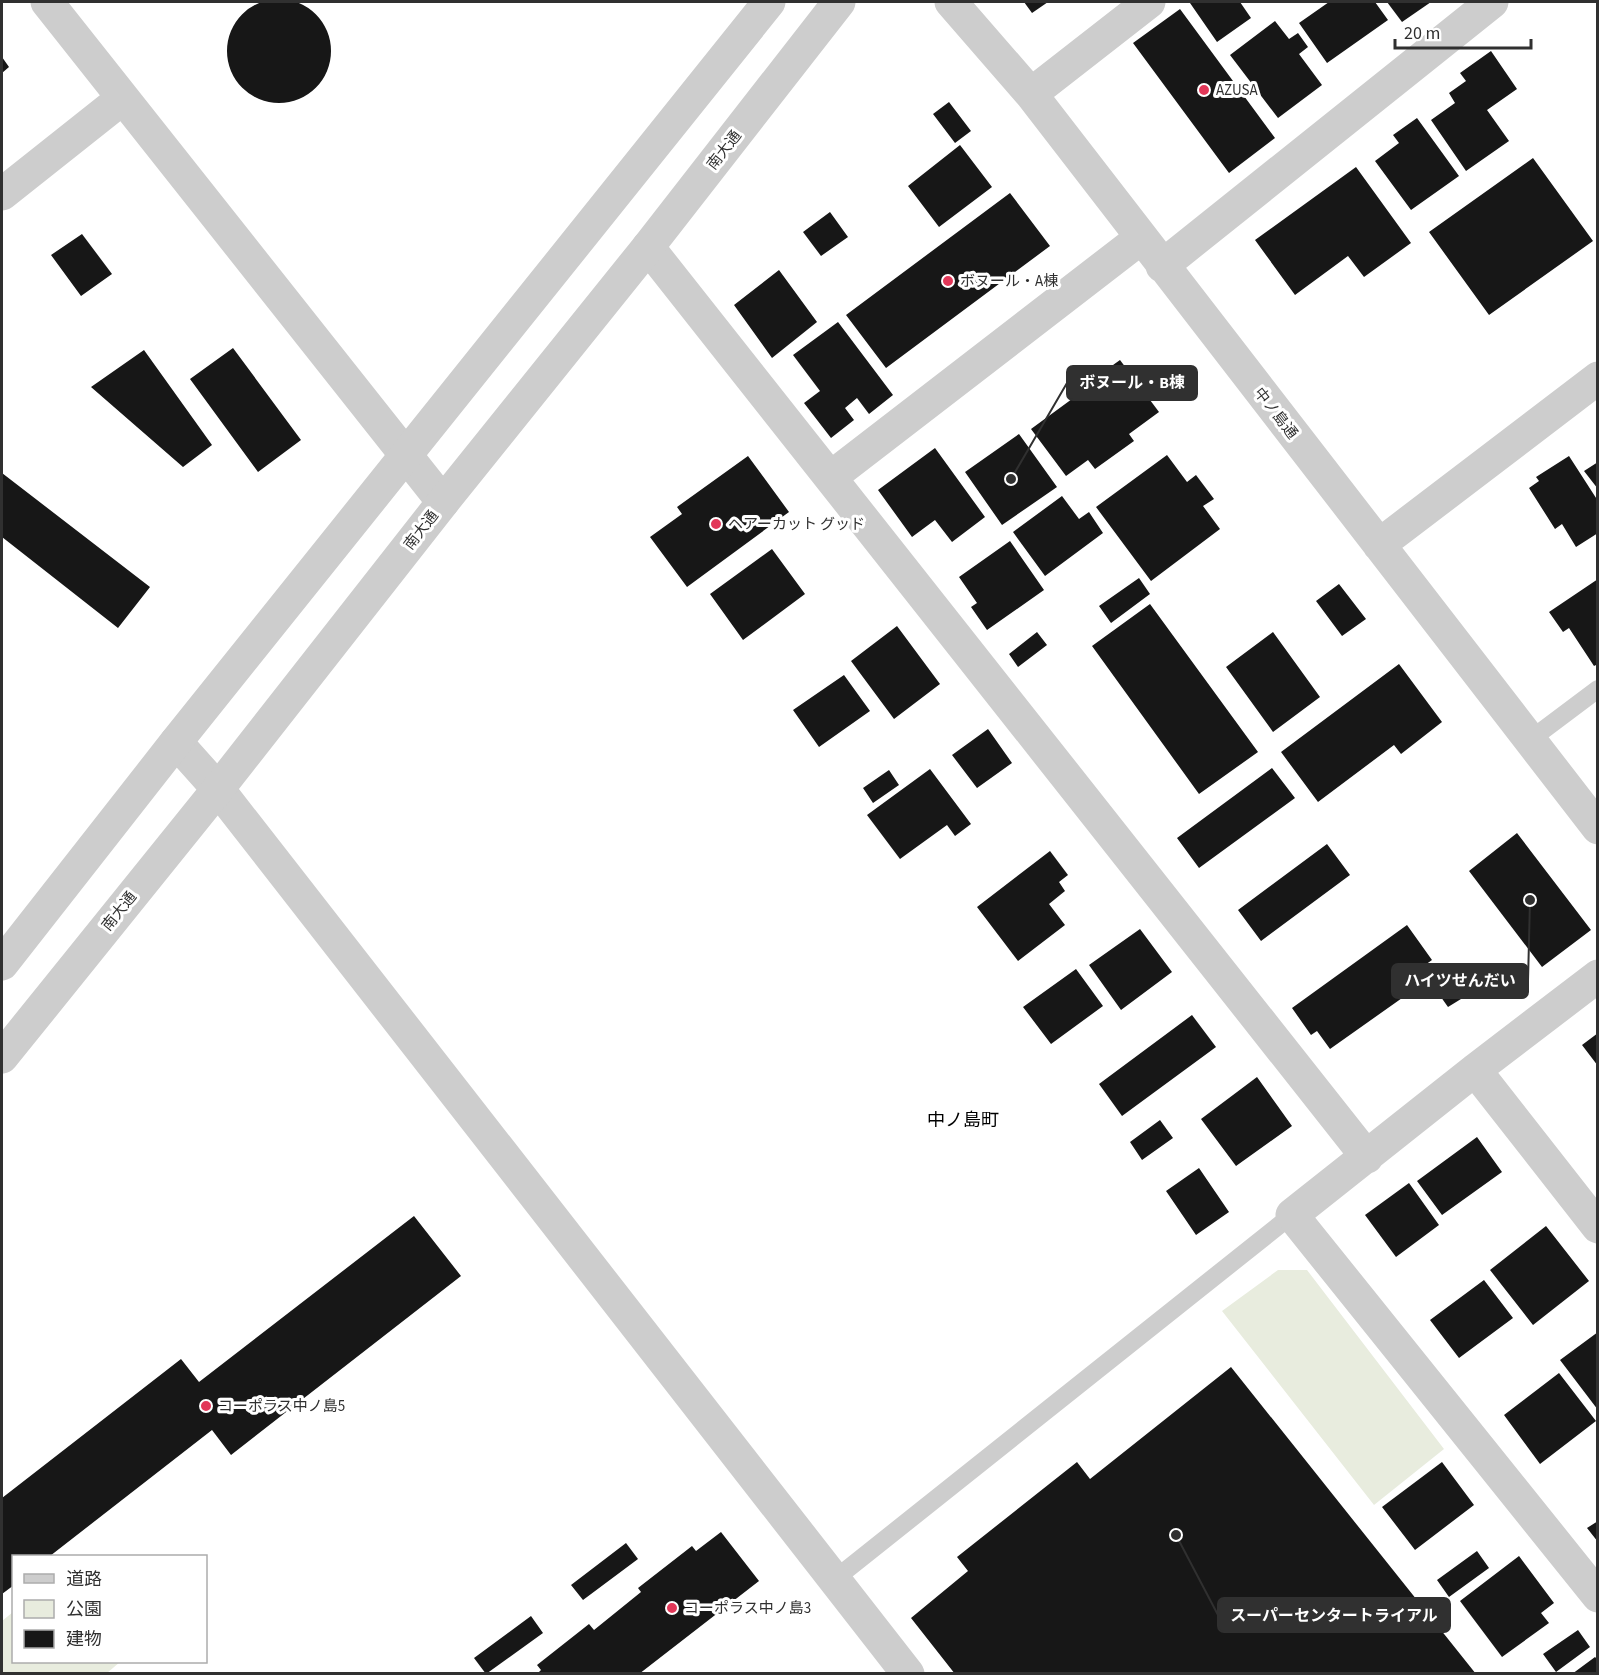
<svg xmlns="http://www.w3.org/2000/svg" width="1599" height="1675" viewBox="0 0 1599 1675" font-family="'Source Sans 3','Noto Sans JP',sans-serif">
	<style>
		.green { fill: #e8ecde }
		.building { fill: #171717 }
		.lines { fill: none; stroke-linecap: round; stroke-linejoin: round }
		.service { stroke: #cdcdcd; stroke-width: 18 }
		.minor { stroke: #cdcdcd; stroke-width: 33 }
		.tertiary { stroke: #cdcdcd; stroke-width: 33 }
		.poi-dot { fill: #e23758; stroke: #fff; stroke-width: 2 }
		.labels { text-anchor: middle; stroke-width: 6; stroke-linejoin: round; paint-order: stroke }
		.poi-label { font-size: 15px; fill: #303030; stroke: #fff; text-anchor: start }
		.street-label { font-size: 15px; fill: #303030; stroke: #fff }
		.quarter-label { font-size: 18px; fill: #000; stroke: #fff }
		.leader { fill: none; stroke: #303030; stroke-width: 2 }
		.callout-dot { fill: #303030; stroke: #fff; stroke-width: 2 }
		.callout { fill: #303030; stroke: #303030; stroke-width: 2 }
		.callout-label { font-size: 16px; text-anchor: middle; font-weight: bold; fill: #fff }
	</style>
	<rect width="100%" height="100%" fill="#fff"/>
	<path class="green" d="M1278 1270H1307L1444 1449 1374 1505 1222 1311Z
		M13 1612 14 1662H120L107 1673H2V1621Z"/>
	<path class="building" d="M227 51a52 52 0 1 1 104 0a52 52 0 1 1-104 0Z
		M1024 2H1048L1032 13Z
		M1192 2H1240L1251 18 1217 42 1190 3Z
		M1329 2H1375L1388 20 1327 63 1299 23Z
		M1387 2H1431L1402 22Z
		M1180 9 1275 138 1229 173 1133 43Z
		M1275 21 1289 39 1298 33 1308 47 1299 54 1322 85 1278 118 1230 55Z
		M1491 51 1517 89 1487 110 1509 141 1466 171 1431 120 1455 103 1449 93 1466 81 1460 73Z
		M2 57 9 67 2 73Z
		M949 102 971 131 955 143 933 114Z
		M1417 118 1459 176 1411 210 1375 161 1399 143 1393 135Z
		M960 145 992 187 939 227 908 186Z
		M1533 158 1593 241 1489 315 1429 232Z
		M1356 167 1411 243 1364 277 1348 256 1295 295 1255 240Z
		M1010 193 1050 246 886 368 846 315Z
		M830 212 848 237 821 256 803 232Z
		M82 234 112 274 81 296 51 255Z
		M779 270 817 322 772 358 734 305Z
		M838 322 893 395 869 414 857 398 845 408 854 420 831 438 804 403 820 391 793 355Z
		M233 348 301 440 258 472 190 379Z
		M144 350 212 445 183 467 91 387Z
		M1120 360 1159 412 1129 434 1134 441 1095 469 1088 460 1066 476 1031 429 1087 388 1085 385Z
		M1019 434 1057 487 1002 525 965 472Z
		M935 448 985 517 952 542 935 520 912 537 878 490Z
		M1167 455 1187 482 1196 475 1214 499 1203 506 1220 529 1151 581 1096 507Z
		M748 456 789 512 687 587 650 537 682 514 677 507Z
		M1569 456 1598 501V533L1576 547 1562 524 1555 529 1529 488 1539 481 1536 477Z
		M1598 462V489L1584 471Z
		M2 473 150 587 118 628 2 537Z
		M1062 496 1079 519 1089 512 1103 533 1045 576 1013 532Z
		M1010 541 1044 590 987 630 971 607 977 603 959 577Z
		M772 549 805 594 743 640 710 594Z
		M1139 578 1150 594 1111 623 1099 606Z
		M1598 579V664L1594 666 1569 628 1563 632 1549 612Z
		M1339 584 1366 619 1342 636 1316 601Z
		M1150 604 1258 752 1199 794 1092 646Z
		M897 626 940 684 894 719 851 661Z
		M1037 632 1047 645 1018 667 1009 654Z
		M1273 632 1320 697 1273 732 1226 667Z
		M1399 664 1442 722 1401 754 1394 745 1318 802 1281 752Z
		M844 675 870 711 819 747 793 710Z
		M988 729 1012 763 977 788 952 755Z
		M1272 768 1295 798 1199 868 1177 838Z
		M930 769 971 824 955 836 947 825 900 859 867 815Z
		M889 770 899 785 873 803 863 788Z
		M1517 833 1591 930 1542 967 1469 871Z
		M1327 844 1350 875 1261 941 1238 910Z
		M1050 851 1068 875 1059 882 1065 891 1049 904 1065 925 1018 961 977 907Z
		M1407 925 1432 960 1404 980 1412 991 1330 1049 1317 1031 1311 1035 1292 1008Z
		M1140 929 1172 972 1121 1010 1089 965Z
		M1438 967 1461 999 1448 1007 1426 976Z
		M1076 969 1103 1006 1051 1044 1023 1007Z
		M1192 1015 1216 1047 1122 1116 1099 1084Z
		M1598 1033V1066L1582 1045Z
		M1257 1077 1292 1126 1236 1166 1201 1119Z
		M1160 1120 1173 1138 1142 1160 1130 1142Z
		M1477 1137 1502 1172 1442 1215 1417 1181Z
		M1199 1168 1229 1212 1196 1235 1166 1191Z
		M1409 1183 1439 1225 1396 1257 1365 1215Z
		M414 1216 461 1276 231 1455 212 1430 50 1556H14V1585L2 1594V1498L181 1359 199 1382Z
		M1546 1226 1589 1281 1533 1325 1490 1270Z
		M1484 1280 1513 1318 1459 1358 1430 1320Z
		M1598 1332V1410L1560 1360Z
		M1231 1367 1476 1674H955L911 1618 968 1571 957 1557 1077 1462 1090 1479Z
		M1559 1373 1596 1421 1540 1464 1504 1415Z
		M1442 1462 1474 1505 1415 1550 1382 1507Z
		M1598 1521V1542L1587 1528Z
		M721 1532 759 1581 639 1674H537L541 1670 537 1665 589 1624 594 1630 641 1592 638 1588 692 1546 696 1551Z
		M626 1543 638 1559 583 1600 571 1585Z
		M1477 1551 1489 1568 1449 1597 1437 1580Z
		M1519 1556 1554 1603 1541 1613 1549 1623 1502 1657 1460 1601Z
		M531 1616 543 1633 486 1674 474 1658Z
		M1578 1630 1590 1647 1556 1672 1543 1654Z
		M1595 1657 1598 1660V1674H1572Z"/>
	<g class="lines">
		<path class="service" d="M1530 740 1598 689
			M835 1579 1292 1215"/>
		<path class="minor" d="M47 2 443 502
			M951 2 1031 94 1598 828
			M1031 94 1149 2
			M2 194 123 98
			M648 247 1367 1157
			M1162 266 1492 2
			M831 477 1141 238
			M1379 545 1598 378
			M176 742 218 789 908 1674
			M1598 976 1475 1070 1292 1215 1598 1596
			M1475 1070 1598 1227"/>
		<path class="tertiary" d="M2 964 176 742 769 2
			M2 1057 218 789 443 502 648 247 839 2"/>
	</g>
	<g class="poi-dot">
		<circle cx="1204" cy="90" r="6"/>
		<circle cx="948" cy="281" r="6"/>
		<circle cx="716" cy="524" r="6"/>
		<circle cx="206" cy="1406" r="6"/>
		<circle cx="672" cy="1608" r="6"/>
	</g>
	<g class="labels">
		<g class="poi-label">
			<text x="1216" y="95">AZUSA</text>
			<text x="960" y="286">ボヌール・A棟</text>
			<text x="728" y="529">ヘアーカット グッド</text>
			<text x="218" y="1411">コーポラス中ノ島5</text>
			<text x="684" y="1613">コーポラス中ノ島3</text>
		</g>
		<g class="street-label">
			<text transform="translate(724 150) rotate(-52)" y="5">南大通</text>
			<text transform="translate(1276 413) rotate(52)" y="5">中ノ島通</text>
			<text transform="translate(421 530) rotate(-52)" y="5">南大通</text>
			<text transform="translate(119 911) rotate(-51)" y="5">南大通</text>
		</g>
		<g class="quarter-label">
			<text x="963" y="1126">中ノ島町</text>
		</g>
	</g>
	<path class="leader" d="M1011 479L1067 383M1530 900L1528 981M1176 1535L1218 1615"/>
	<g class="callout-dot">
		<circle cx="1011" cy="479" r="6"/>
		<circle cx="1530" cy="900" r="6"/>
		<circle cx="1176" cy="1535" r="6"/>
	</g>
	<g class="callout">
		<rect x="1067" y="366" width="130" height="34" rx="6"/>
		<rect x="1392" y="964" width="136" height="34" rx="6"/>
		<rect x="1218" y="1598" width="232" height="34" rx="6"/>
	</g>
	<g class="callout-label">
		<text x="1132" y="388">ボヌール・B棟</text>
		<text x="1460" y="986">ハイツせんだい</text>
		<text x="1334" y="1621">スーパーセンタートライアル</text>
	</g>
	<rect width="1599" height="1675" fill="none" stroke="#303030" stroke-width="6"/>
	<rect x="12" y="1555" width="195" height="108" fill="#ffffff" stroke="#acacac" stroke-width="1.5"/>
	<rect x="24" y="1574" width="30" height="9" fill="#cdcdcd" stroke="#acacac" stroke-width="1.5"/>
	<text x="66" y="1585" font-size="18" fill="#303030">道路</text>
	<rect x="24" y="1600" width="30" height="18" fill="#e8ecde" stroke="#acacac" stroke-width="1.5"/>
	<text x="66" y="1615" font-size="18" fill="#303030">公園</text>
	<rect x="24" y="1630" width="30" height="18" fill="#171717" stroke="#acacac" stroke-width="1.5"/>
	<text x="66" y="1645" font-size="18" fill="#303030">建物</text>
	<path d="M1395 39v9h136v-9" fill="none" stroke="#303030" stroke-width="3"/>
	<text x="1404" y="39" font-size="18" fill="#303030" stroke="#ffffff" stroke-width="4.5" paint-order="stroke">20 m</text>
</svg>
